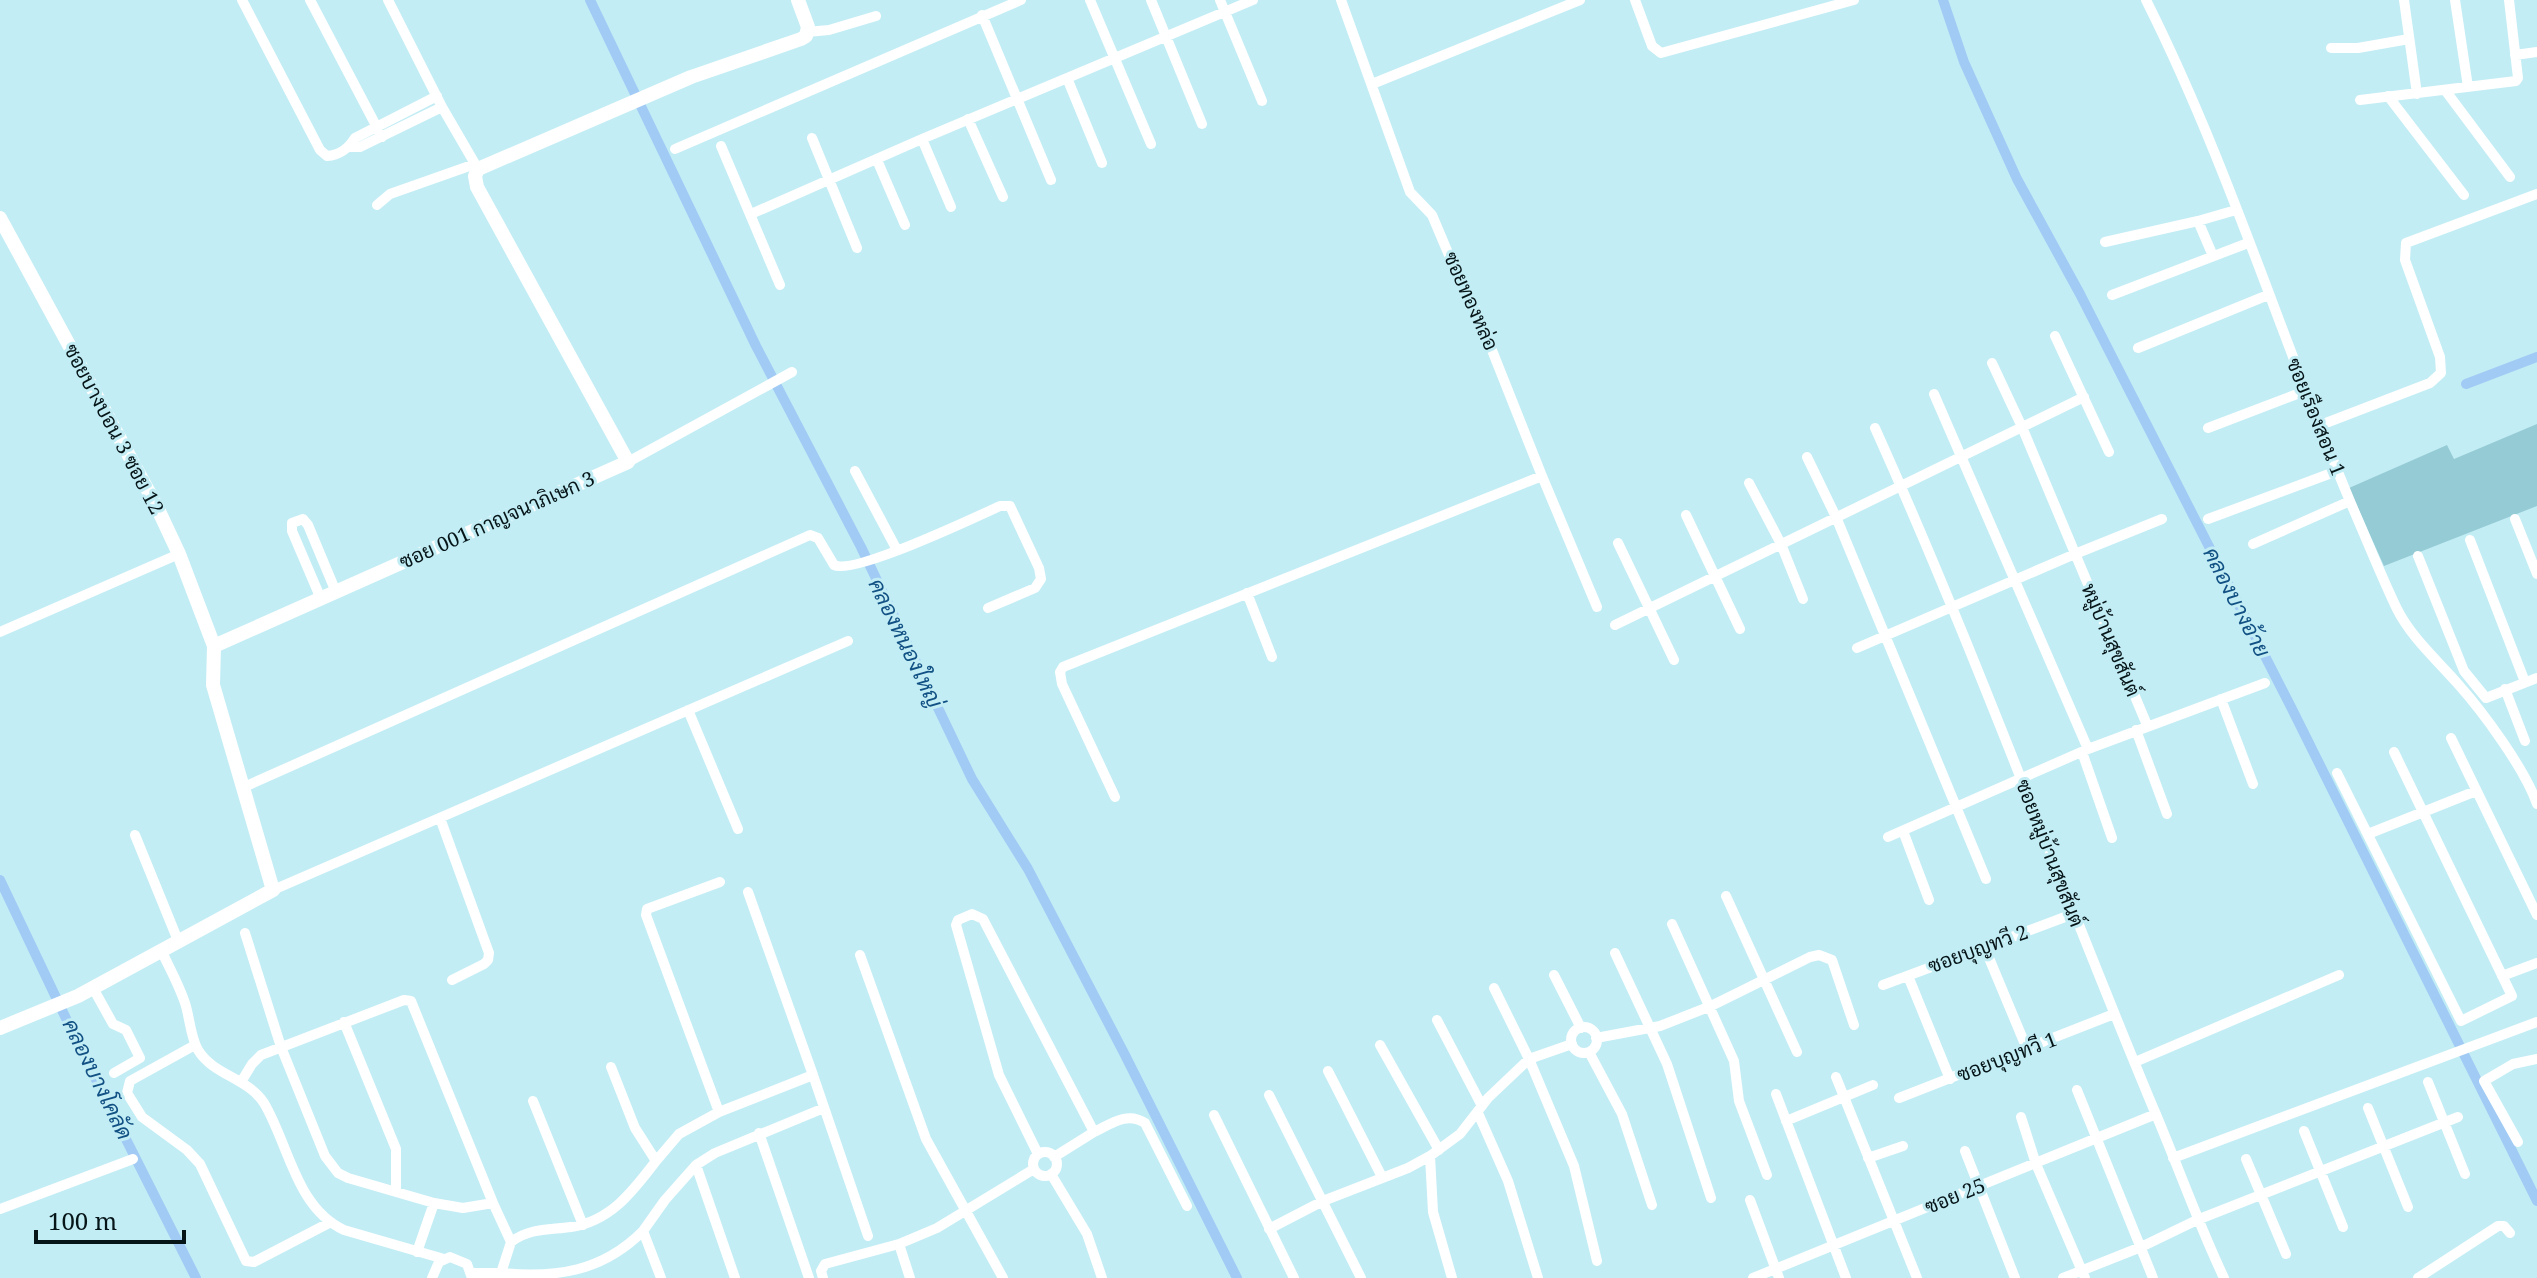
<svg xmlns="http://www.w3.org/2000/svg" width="2537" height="1278" viewBox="0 0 2537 1278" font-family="'Noto Serif',Sarabun,serif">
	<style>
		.green { fill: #95cbd5 }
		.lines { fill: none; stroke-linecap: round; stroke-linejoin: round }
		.canal { stroke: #a1cbf4; stroke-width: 10 }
		.street { stroke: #fff; stroke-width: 10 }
		.secondary { stroke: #fff; stroke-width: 14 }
		.labels { text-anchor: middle; stroke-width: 6; stroke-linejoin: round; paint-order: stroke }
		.street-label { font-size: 20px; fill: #061518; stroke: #c3edf5 }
		.water-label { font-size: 22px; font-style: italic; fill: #125184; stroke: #c3edf5 }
	</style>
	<rect width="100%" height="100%" fill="#c3edf5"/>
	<path class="green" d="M2537 424V506L2384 566 2349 488 2447 445 2454 459Z"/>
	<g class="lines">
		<path class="canal" d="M590 0 756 346 861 547 972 779 1028 869 1125 1055 1237 1278
			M1943 0 1964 62 2017 179 2080 294 2292 709 2537 1201
			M2466 384 2537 357
			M0 880 82 1052 196 1278"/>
		<path class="street" d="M242 0 320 150 327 156C340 155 348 149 355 138L437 96
			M310 0 382 137
			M388 0 442 107 478 169
			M1090 0 1151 144
			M1151 0 1202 124
			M1220 0 1262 101
			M1341 0 1410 192 1432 215 1465 293 1476 310 1542 476 1597 607
			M1635 0 1652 46 1661 53 1854 0
			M2146 0C2230 167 2284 348 2358 520 2371 550 2383 580 2397 609 2411 637 2437 660 2458 684 2483 712 2525 769 2537 804
			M2404 0 2417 94
			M2455 0 2468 87
			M982 15 1051 180
			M807 32 829 30 876 16
			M2331 48H2358L2409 39
			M2515 55 2537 52
			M1067 78 1102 163
			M1372 84 1580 0
			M2445 90 2510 177
			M2388 96 2464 195
			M2360 100 2516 81 2518 78 2509 0
			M968 119 1003 197
			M812 138 857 248
			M922 139 951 207
			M721 146 780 285
			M350 147H360L442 107
			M675 149 1021 0
			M877 160 905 225
			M377 205 390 194 475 164
			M751 214 922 139 1253 0
			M2198 221 2213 256
			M2105 242 2198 221 2236 210
			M2112 295 2248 243
			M2055 336 2109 452
			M2138 348 2268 295
			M1992 363 2022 427 2147 725
			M1934 394 2088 749
			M2318 426 2430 383 2441 373 2440 357 2405 260 2406 243 2537 194
			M1875 428C1975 650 2058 880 2152 1105 2177 1163 2197 1221 2224 1278
			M2208 428 2305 391
			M1807 457 1836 517 1986 879
			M628 462 792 372
			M855 471 897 550
			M1749 483 1781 544 1803 599
			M1686 515 1740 629
			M2208 519 2337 471
			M2515 519 2537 574
			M2470 540 2525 682
			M1618 543 1674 660
			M2253 544 2350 501
			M2418 556 2464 671 2486 698 2537 678
			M1247 593 1272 657
			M321 599 292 531V523L303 519 308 525 336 592
			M1615 625 2084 397
			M0 632 179 554
			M1857 648 2075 554 2162 519
			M2505 689 2525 741
			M2221 699 2253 784
			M688 710 738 829
			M2136 730 2167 814
			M2451 738 2537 915
			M2082 752 2112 838
			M2337 773 2461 1021 2512 996 2394 752
			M244 787 810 535 818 538 834 565C853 575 974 518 1000 506H1010L1039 568 1041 579 1035 588 988 608
			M1115 797 1062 684 1060 672 1063 667 1542 476
			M440 818 489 953 488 960 484 964 452 980
			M1903 831 1929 900
			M2368 834 2476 791
			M135 835 179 943
			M1888 837 2088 749 2265 683
			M273 890 848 641
			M1726 896 1797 1052
			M1672 924 1734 1061 1739 1101 1767 1175
			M245 933 281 1047 325 1156 338 1173 348 1178 434 1203 463 1208 493 1203
			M1984 946 2027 1049
			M162 952C170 969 179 985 185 1003 190 1018 190 1036 198 1050 213 1075 248 1078 264 1103 289 1145 296 1208 344 1230L444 1259
			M1615 953 1667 1064 1711 1198
			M860 955 926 1139 1003 1278
			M1554 975 1581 1028
			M1908 976 1950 1079
			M2502 976 2537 963
			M1883 985 2073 914
			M93 988 113 1024 126 1030 140 1058 114 1073
			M1494 988 1529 1059 1574 1166 1597 1261
			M1437 1020 1482 1106
			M344 1022 396 1149V1192
			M1571 1040a13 13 0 1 1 26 0a13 13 0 1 1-26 0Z
			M1596 1038 1660 1026 1711 1006 1810 957 1819 955 1832 960 1854 1025
			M195 1045 130 1081 127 1093 142 1117 187 1150 200 1164 246 1261 254 1262 329 1223
			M1380 1045 1439 1150
			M1589 1052 1622 1114 1652 1205
			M2135 1062 2339 975
			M1328 1071 1382 1177
			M813 1075 868 1236
			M1836 1077 1917 1278
			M241 1082 252 1064 261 1055 404 1000 411 1001 493 1203 511 1242 501 1273H472
			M2428 1082 2465 1174
			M2077 1090 2153 1278
			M1776 1094 1846 1278
			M1269 1095 1361 1278
			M1899 1098 2114 1014
			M533 1101 583 1225
			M2368 1108 2408 1207
			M719 1112 813 1075 748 892
			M1478 1113 1508 1181 1538 1278
			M1214 1115 1294 1278
			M2021 1117 2036 1164 2085 1278
			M1786 1121 1873 1085
			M2304 1131 2343 1227
			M1094 1132C1111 1124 1127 1111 1145 1123L1187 1206
			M759 1133 809 1278
			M2518 1142 2484 1081 2513 1064 2537 1059
			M1965 1151 2015 1278
			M1033 1164a12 12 0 1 1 24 0a12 12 0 1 1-24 0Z
			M1038 1154 999 1075 956 925 958 920 972 914 983 919 1094 1132 1054 1157
			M1868 1158 1903 1146
			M2173 1158 2537 1022
			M2246 1159 2286 1254
			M656 1161 679 1134 719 1112 646 915 647 909 720 882
			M1051 1174 1087 1234 1102 1278
			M1750 1200 1779 1278
			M0 1209 133 1159
			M1269 1229 1323 1201 1408 1168 1430 1156
			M643 1231 665 1200 696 1165
			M511 1242C529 1228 549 1230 571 1227 611 1221 633 1191 656 1161L635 1128 611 1067
			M899 1244 910 1278
			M417 1252 434 1203
			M501 1273C556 1278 602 1272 643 1231L661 1278
			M432 1278 439 1262 450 1257 467 1264 472 1278
			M735 1278 696 1165 715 1153 824 1108
			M823 1278 821 1271 825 1264 899 1244 937 1228 1034 1169
			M1452 1278 1433 1212 1430 1156 1460 1134 1488 1098 1529 1059 1572 1044
			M1753 1278 2156 1114
			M2063 1278 2141 1247 2197 1220 2458 1117
			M2418 1278 2498 1226H2504L2510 1233"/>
		<path class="secondary" d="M0 218 157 507 179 554 214 646
			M214 646 628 462 477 187 475 176 478 169 691 77 801 39 806 36 808 27 798 0
			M0 1028 78 996 273 890 213 685 214 646"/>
	</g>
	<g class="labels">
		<g class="street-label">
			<text transform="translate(1471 301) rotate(66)" y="7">ซอยทองหล่อ</text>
			<text transform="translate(2316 417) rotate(68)" y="7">ซอยเรืองสอน 1</text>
			<text transform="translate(114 429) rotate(62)" y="7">ซอยบางบอน 3 ซอย 12</text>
			<text transform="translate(497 520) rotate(-24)" y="7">ซอย 001 กาญจนาภิเษก 3</text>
			<text transform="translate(2111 640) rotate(67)" y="7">หมู่บ้านสุขสันต์</text>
			<text transform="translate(2050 853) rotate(69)" y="7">ซอยหมู่บ้านสุขสันต์</text>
			<text transform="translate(1978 949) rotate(-20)" y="7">ซอยบุญทวี 2</text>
			<text transform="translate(2007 1057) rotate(-21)" y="7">ซอยบุญทวี 1</text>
			<text transform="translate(1955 1196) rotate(-22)" y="7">ซอย 25</text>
		</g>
		<g class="water-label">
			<text transform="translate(2237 602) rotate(63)" y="8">คลองบางอ้าย</text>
			<text transform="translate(906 643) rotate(64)" y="8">คลองหนองใหญ่</text>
			<text transform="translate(98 1079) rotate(64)" y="8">คลองบางโคลัด</text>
		</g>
	</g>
	<path d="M36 1230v12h148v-12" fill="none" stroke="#061518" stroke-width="4"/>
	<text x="48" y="1230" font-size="24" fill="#061518" stroke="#c3edf5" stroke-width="6" paint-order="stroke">100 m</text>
</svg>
